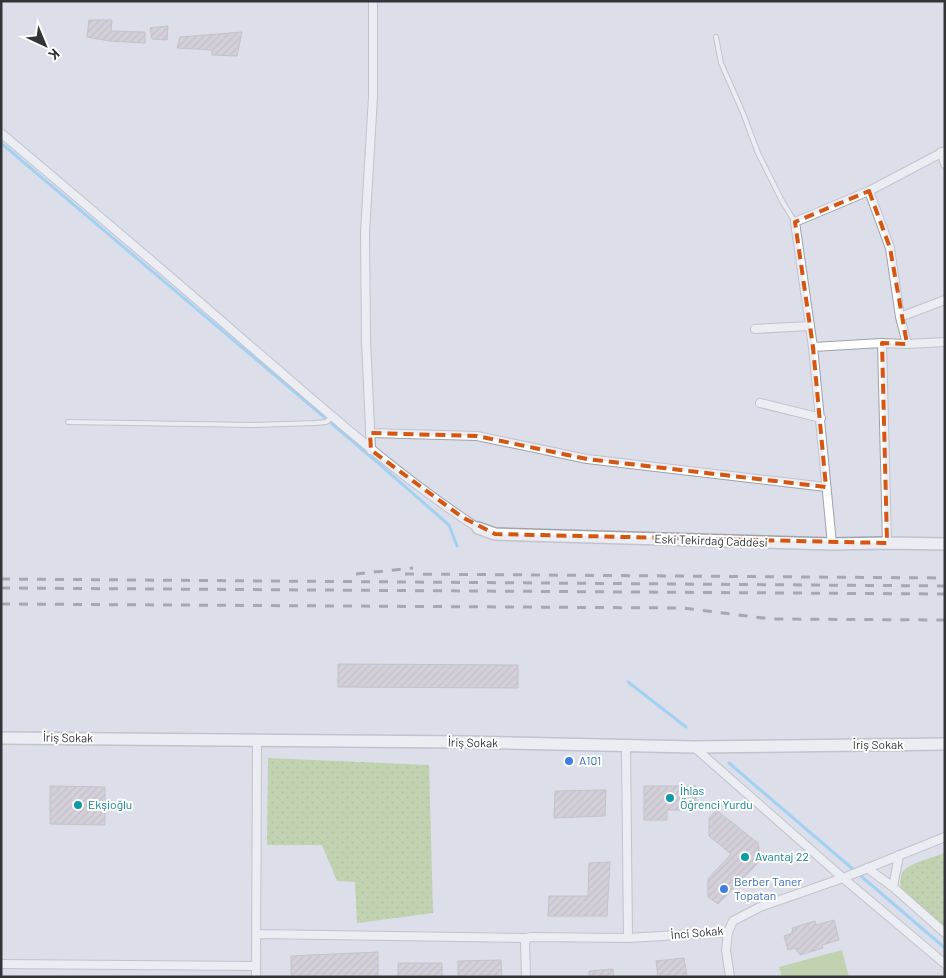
<svg xmlns="http://www.w3.org/2000/svg" width="946" height="978" viewBox="0 0 946 978" font-family="Barlow,sans-serif">
	<style>
		.grass { fill: url(#grass-dots) }
		.pitch { fill: #9fc36a }
		.lines { fill: none; stroke-linecap: round; stroke-linejoin: round }
		.stream { stroke: #5dc0fa; stroke-width: 3 }
		.building { fill: url(#building-hatch); stroke: #a89ea4 }
		.lane-casing { stroke: #9fa1ab; stroke-width: 6 }
		.street-casing { stroke: #9fa1ab; stroke-width: 10 }
		.secondary-casing { stroke: #9fa1ab; stroke-width: 14 }
		.lane { stroke: #fff; stroke-width: 4 }
		.street { stroke: #fff; stroke-width: 8 }
		.secondary { stroke: #fff; stroke-width: 11 }
		.rail { stroke: #65676d; stroke-width: 3; stroke-dasharray: 9 9; stroke-linecap: butt }
		.marked { fill: none; stroke: #d65510; stroke-width: 4; stroke-dasharray: 10 6; stroke-linejoin: round }
		.shop-dot { fill: #3f7fe0; stroke: #fff; stroke-width: 2 }
		.culture-dot { fill: #0f9aa8; stroke: #fff; stroke-width: 2 }
		.labels { text-anchor: middle; stroke-width: 4; stroke-linejoin: round; paint-order: stroke }
		.street-label { font-size: 12px; fill: #333438; stroke: #fff }
		.shop-label { font-size: 12px; fill: #366cbe; stroke: #fff; text-anchor: start }
		.culture-label { font-size: 12px; fill: #0d838f; stroke: #fff; text-anchor: start }
	</style>
	<defs>
		<pattern id="grass-dots" width="8" height="8" patternUnits="userSpaceOnUse" patternTransform="scale(1.25)"><rect width="8" height="8" fill="#9fc36a"/><path d="M2 2h.1M6 6h.1" fill="none" stroke="#829f58" stroke-width="1.8" stroke-linecap="round"/></pattern>
		<pattern id="building-hatch" width="6" height="6" patternUnits="userSpaceOnUse" patternTransform="scale(1.25)"><rect width="6" height="6" fill="#cabfc5"/><path d="M-1 1l2-2M0 6l6-6M5 7l2-2" fill="none" stroke="#a59ca1"/></pattern>
	</defs>
	<rect width="100%" height="100%" fill="#dcdee9"/>
	<path class="grass" d="M268 758 429 765 433 913 357 923 355 882 337 881 322 845H267Z
		M945 853V930L901 888C900 883 900 876 903 872 909 863 934 857 945 853Z"/>
	<path class="pitch" d="M842 950 849 977H782L779 967Z"/>
	<g class="lines">
		<path class="stream" d="M1 143 377 462 449 525 457 546
			M628 682 686 727
			M729 763 945 948"/>
	</g>
	<path class="building" d="M89 20H112L111 31 145 32V43L110 41 87 37Z
		M168 26 167 40 152 39 150 28Z
		M242 32 237 56 212 55V50L177 48 180 37Z
		M338 664 518 665V688L338 687Z
		M50 786 105 787V825L50 824Z
		M644 786H696V810H667V820H644Z
		M606 790 605 816 554 818 555 791Z
		M716 810 758 843 761 860 718 904 708 897V879L731 854 709 836V818Z
		M610 862 607 916H548L549 896H588L589 863Z
		M834 920 839 940 822 945 823 948 800 955 799 952H797L796 948 788 950 784 936 792 933 791 932 793 931 792 928 815 921 816 925Z
		M378 952V976L291 977V956Z
		M684 958 687 977H658L656 961Z
		M501 960 502 977H458V961Z
		M398 963H442V977H398Z
		M613 969 614 977H589V971Z"/>
	<g class="lines">
		<g class="lane-casing">
			<path id="lane" d="M716 37 721 63 743 113 758 153 782 201 795 222
				M68 422 254 425 316 423 326 422 333 417"/>
		</g>
		<g class="street-casing">
			<path id="street" d="M1 133C84 203 167 273 248 344 323 408 395 474 478 528
				M941 152 945 164
				M869 191 890 248 900 317 907 344
				M900 317 945 300
				M755 329 810 326
				M882 343 887 543
				M813 347 882 343 907 344 945 342
				M760 403 821 418
				M370 433 477 436 587 459 826 487
				M371 450 366 341 365 232 373 97V1
				M832 544 813 347 795 222 869 191 945 151
				M626 746 628 938
				M694 747 843 878 945 964
				M867 868 893 887 945 933
				M893 887 899 855
				M257 934 527 938 531 937 628 938 728 932
				M1 964 256 966
				M256 977 257 740
				M526 977 525 943 527 938
				M730 977 726 950 728 932 733 921 760 907 843 878 945 837"/>
		</g>
		<g class="secondary-casing">
			<path id="secondary" d="M478 528 495 534 832 544 887 543 945 544
				M1 738 464 742 694 747 945 744"/>
		</g>
		<use href="#lane" class="lane"/>
		<use href="#street" class="street"/>
		<use href="#secondary" class="secondary"/>
		<path class="rail" d="M356 574 413 568
			M405 574 945 578
			M1 579 945 586
			M1 588 945 594
			M1 604 683 608 771 619 945 620"/>
	</g>
	<path d="M0 0H946V978H0ZM869 191 890 248 907 344 882 343 887 543 495 534 462 517 371 450 370 433 477 436 587 459 826 487 813 347 795 222Z" fill="#dcdee9" fill-opacity=".55" fill-rule="evenodd"/>
	<path class="marked" d="M869 191 890 248 907 344 882 343 887 543 495 534 462 517 371 450 370 433 477 436 587 459 826 487 813 347 795 222Z"/>
	<g class="shop-dot">
		<circle cx="569" cy="761" r="5"/>
		<circle cx="724" cy="889" r="5"/>
	</g>
	<g class="culture-dot">
		<circle cx="670" cy="798" r="5"/>
		<circle cx="78" cy="805" r="5"/>
		<circle cx="745" cy="857" r="5"/>
	</g>
	<g class="labels">
		<g class="street-label">
			<text transform="translate(711 541) rotate(2)" y="4">Eski Tekirdağ Caddesi</text>
			<text transform="translate(68 738) rotate(1)" y="4">İriş Sokak</text>
			<text transform="translate(473 743) rotate(1)" y="4">İriş Sokak</text>
			<text x="878" y="749">İriş Sokak</text>
			<text transform="translate(697 933) rotate(-5)" y="4">İnci Sokak</text>
		</g>
		<g class="shop-label">
			<text x="579" y="765">A101</text>
			<text x="734" y="886">Berber Taner<tspan x="734" dy="14">Topatan</tspan></text>
		</g>
		<g class="culture-label">
			<text x="680" y="795">İhlas<tspan x="680" dy="14">Öğrenci Yurdu</tspan></text>
			<text x="88" y="809">Ekşioğlu</text>
			<text x="755" y="861">Avantaj 22</text>
		</g>
	</g>
	<rect width="946" height="978" fill="none" stroke="#333438" stroke-width="5"/>
	<g transform="translate(45 45) rotate(136)" stroke="#ffffff" stroke-width="4" paint-order="stroke">
	<path d="M0-4L9 19L0 12L-9 19Z" fill="#333438"/>
	<text y="-8" font-size="14" font-weight="bold" text-anchor="middle" fill="#333438">K</text>
	</g>
</svg>
